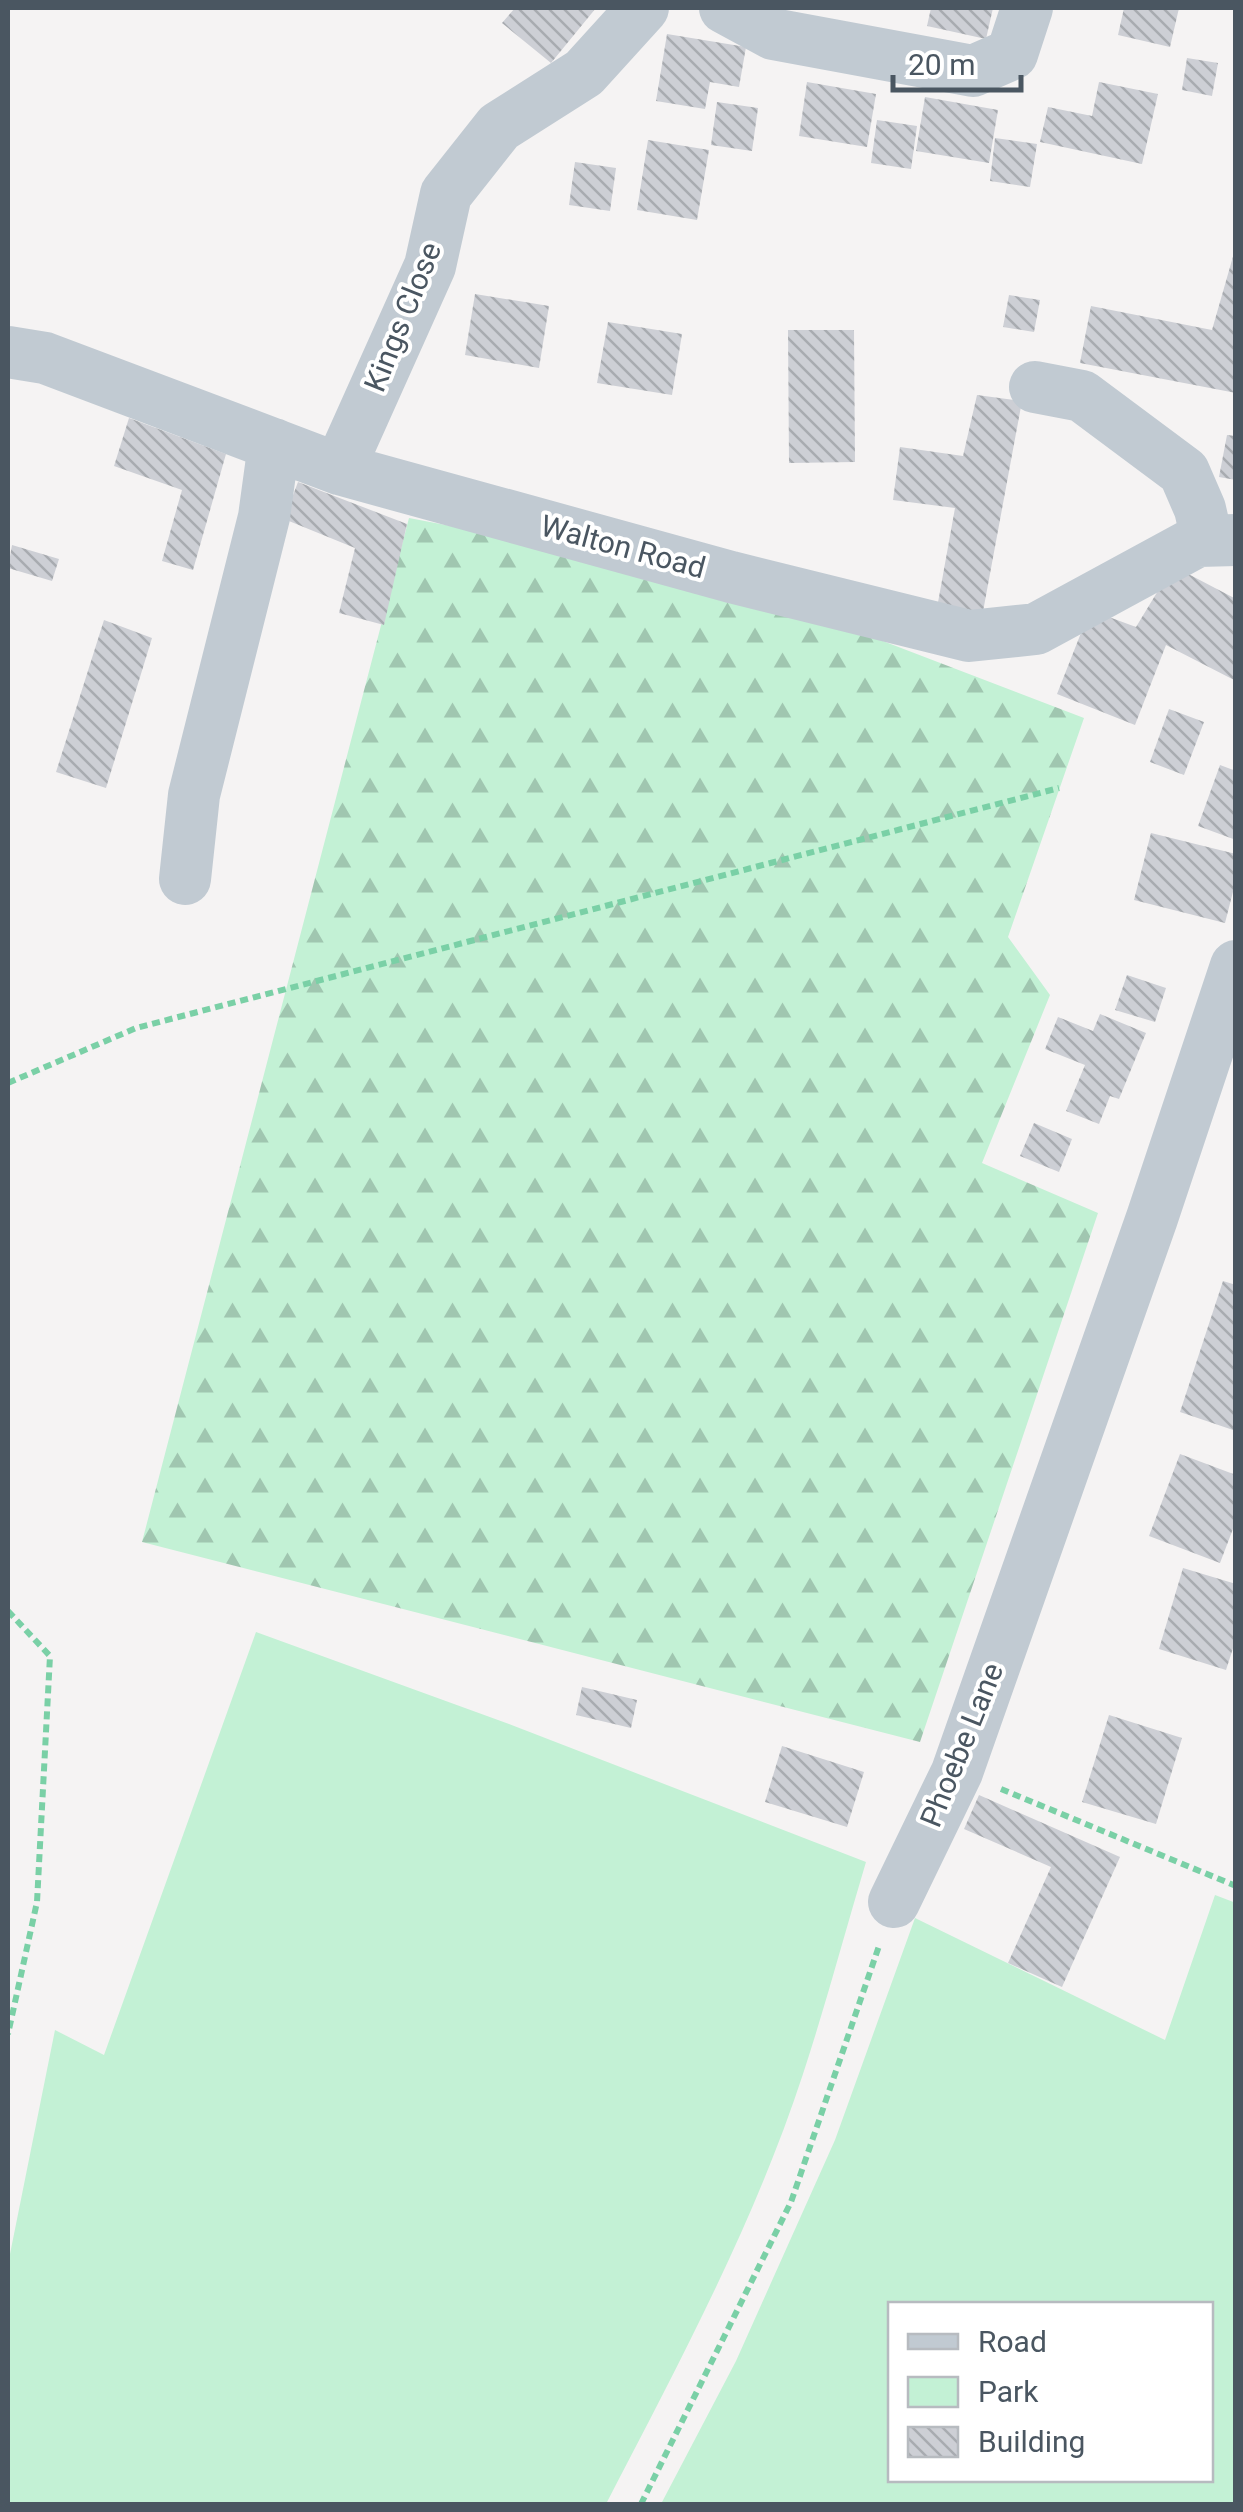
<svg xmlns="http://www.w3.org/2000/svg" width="1243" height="2512" viewBox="0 0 1243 2512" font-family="Roboto,sans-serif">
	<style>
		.green { fill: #c3f1d5; fill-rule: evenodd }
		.forest { fill: url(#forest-firs) }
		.building { fill: url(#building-back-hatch) }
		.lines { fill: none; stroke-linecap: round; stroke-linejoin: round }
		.path { stroke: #7ad0a6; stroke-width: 6; stroke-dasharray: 8 5; stroke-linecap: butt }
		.minor { stroke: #c1cad2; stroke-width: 52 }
		.labels { text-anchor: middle; stroke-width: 8; stroke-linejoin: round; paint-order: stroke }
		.street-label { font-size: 30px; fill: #4a5661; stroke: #fff }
	</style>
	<defs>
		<pattern id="forest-firs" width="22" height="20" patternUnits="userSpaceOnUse" patternTransform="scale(2.5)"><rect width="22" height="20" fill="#c3f1d5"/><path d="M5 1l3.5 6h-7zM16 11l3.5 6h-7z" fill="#a0c6b0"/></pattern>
		<pattern id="building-back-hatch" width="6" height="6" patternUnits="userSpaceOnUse" patternTransform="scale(2.5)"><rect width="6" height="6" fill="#cdcfd5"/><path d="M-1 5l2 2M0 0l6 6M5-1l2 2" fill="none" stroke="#a8abb0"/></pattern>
	</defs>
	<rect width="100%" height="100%" fill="#f5f3f3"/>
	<path class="green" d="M256 1632 509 1724 866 1862C845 1932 826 2004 803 2074 754 2224 678 2365 606 2504H8V2264L55 2030 104 2055Z
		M1215 1895 1236 1903 1235 2504H661L736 2361 835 2140 915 1918 1165 2040ZM890 2304H1210V2480H890Z"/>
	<path class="forest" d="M409 518 713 576 1084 718 1008 937 1050 995 982 1163 1098 1213 920 1742 142 1542Z"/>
	<path class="building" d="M515 8H596L551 63 502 23Z
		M931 8H993L986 39 927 26Z
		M1124 8H1179L1170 47 1118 35Z
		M667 34 746 47 739 87 710 82 705 109 656 101Z
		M1187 58 1218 63 1212 96 1182 90Z
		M807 82 876 94 867 147 799 136Z
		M1099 82 1158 94 1142 164 1040 142 1048 107 1092 116Z
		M925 97 998 110 989 163 916 151Z
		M717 102 758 108 752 151 711 145Z
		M877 120 917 126 911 169 871 163Z
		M995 138 1037 144 1030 187 990 181Z
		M648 140 709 150 697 220 637 210Z
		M575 162 616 168 610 211 569 205Z
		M1236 246V393L1080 363 1091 306 1212 330Z
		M475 294 549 306 539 368 465 355Z
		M1009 295 1040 300 1034 332 1003 327Z
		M608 322 682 334 672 395 597 383Z
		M788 330H854L855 462 789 463Z
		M977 395 1022 401 982 617 937 608 955 508 893 500 900 447 963 456Z
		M129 418 226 454 193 570 162 561 182 490 114 466Z
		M1227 435 1236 436V480L1219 477Z
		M298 482 407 524 384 625 339 613 355 548 284 519Z
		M12 545 59 559 52 581 8 568Z
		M1173 566 1236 599V681L1166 645 1135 725 1057 694 1090 610 1136 627Z
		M104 620 152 638 106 788 56 772Z
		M1169 709 1204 722 1184 775 1150 762Z
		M1220 765 1236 771V840L1198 826Z
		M1151 833 1236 854V880L1225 923 1134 900Z
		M1127 975 1166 988 1155 1022 1115 1010Z
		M1100 1014 1146 1033 1119 1099 1110 1096 1099 1124 1066 1111 1085 1065 1045 1049 1058 1017 1093 1031Z
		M1034 1123 1072 1139 1059 1172 1020 1156Z
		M1223 1281 1236 1285V1431L1180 1412Z
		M1180 1454 1236 1475V1521L1220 1563 1149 1536Z
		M1183 1568 1236 1584V1639L1226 1670 1159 1649Z
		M582 1687 637 1700 631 1728 576 1715Z
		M1109 1715 1182 1738 1156 1824 1082 1802Z
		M782 1746 864 1772 847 1827 765 1802Z
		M979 1795 1120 1857 1062 1987 1008 1963 1051 1867 964 1829Z"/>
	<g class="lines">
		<path class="path" d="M8 1083 136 1028 1059 788
			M8 1611 50 1656 37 1902 8 2034
			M1001 1789 1236 1886
			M641 2504 791 2202 879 1946"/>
		<path class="minor" d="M725 8 773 34 973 71 1012 54 1027 8
			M8 352 45 358 339 469 731 577 969 636 1036 629 1198 541 1236 540
			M1035 387 1082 396 1184 472 1200 509 1207 540
			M339 469 430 266 446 194 499 127 584 73 643 8
			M185 879 194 795 264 517 274 444
			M894 1902 957 1772 1152 1218 1236 966"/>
	</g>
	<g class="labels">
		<g class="street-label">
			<text transform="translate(403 317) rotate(-68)" y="10">Kings Close</text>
			<text transform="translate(623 547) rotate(15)" y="10">Walton Road</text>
			<text transform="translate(962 1745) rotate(-68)" y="10">Phoebe Lane</text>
		</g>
	</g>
	<rect width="1243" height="2512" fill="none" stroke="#4a5661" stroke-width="20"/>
	<rect x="888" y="2302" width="325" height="180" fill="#ffffff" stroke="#b7bbc0" stroke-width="2.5"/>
	<rect x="908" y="2334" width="50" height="15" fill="#c1cad2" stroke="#b7bbc0" stroke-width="2.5"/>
	<text x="978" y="2352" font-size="30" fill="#4a5661">Road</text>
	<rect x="908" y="2377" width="50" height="30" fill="#c3f1d5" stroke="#b7bbc0" stroke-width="2.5"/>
	<text x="978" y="2402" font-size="30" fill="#4a5661">Park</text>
	<rect x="908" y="2427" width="50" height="30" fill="url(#building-back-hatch)" stroke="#b7bbc0" stroke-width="2.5"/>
	<text x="978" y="2452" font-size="30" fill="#4a5661">Building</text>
	<path d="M893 75v15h128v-15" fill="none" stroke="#4a5661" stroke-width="5"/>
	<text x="908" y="75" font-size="30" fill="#4a5661" stroke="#ffffff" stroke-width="8" paint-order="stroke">20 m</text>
</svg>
